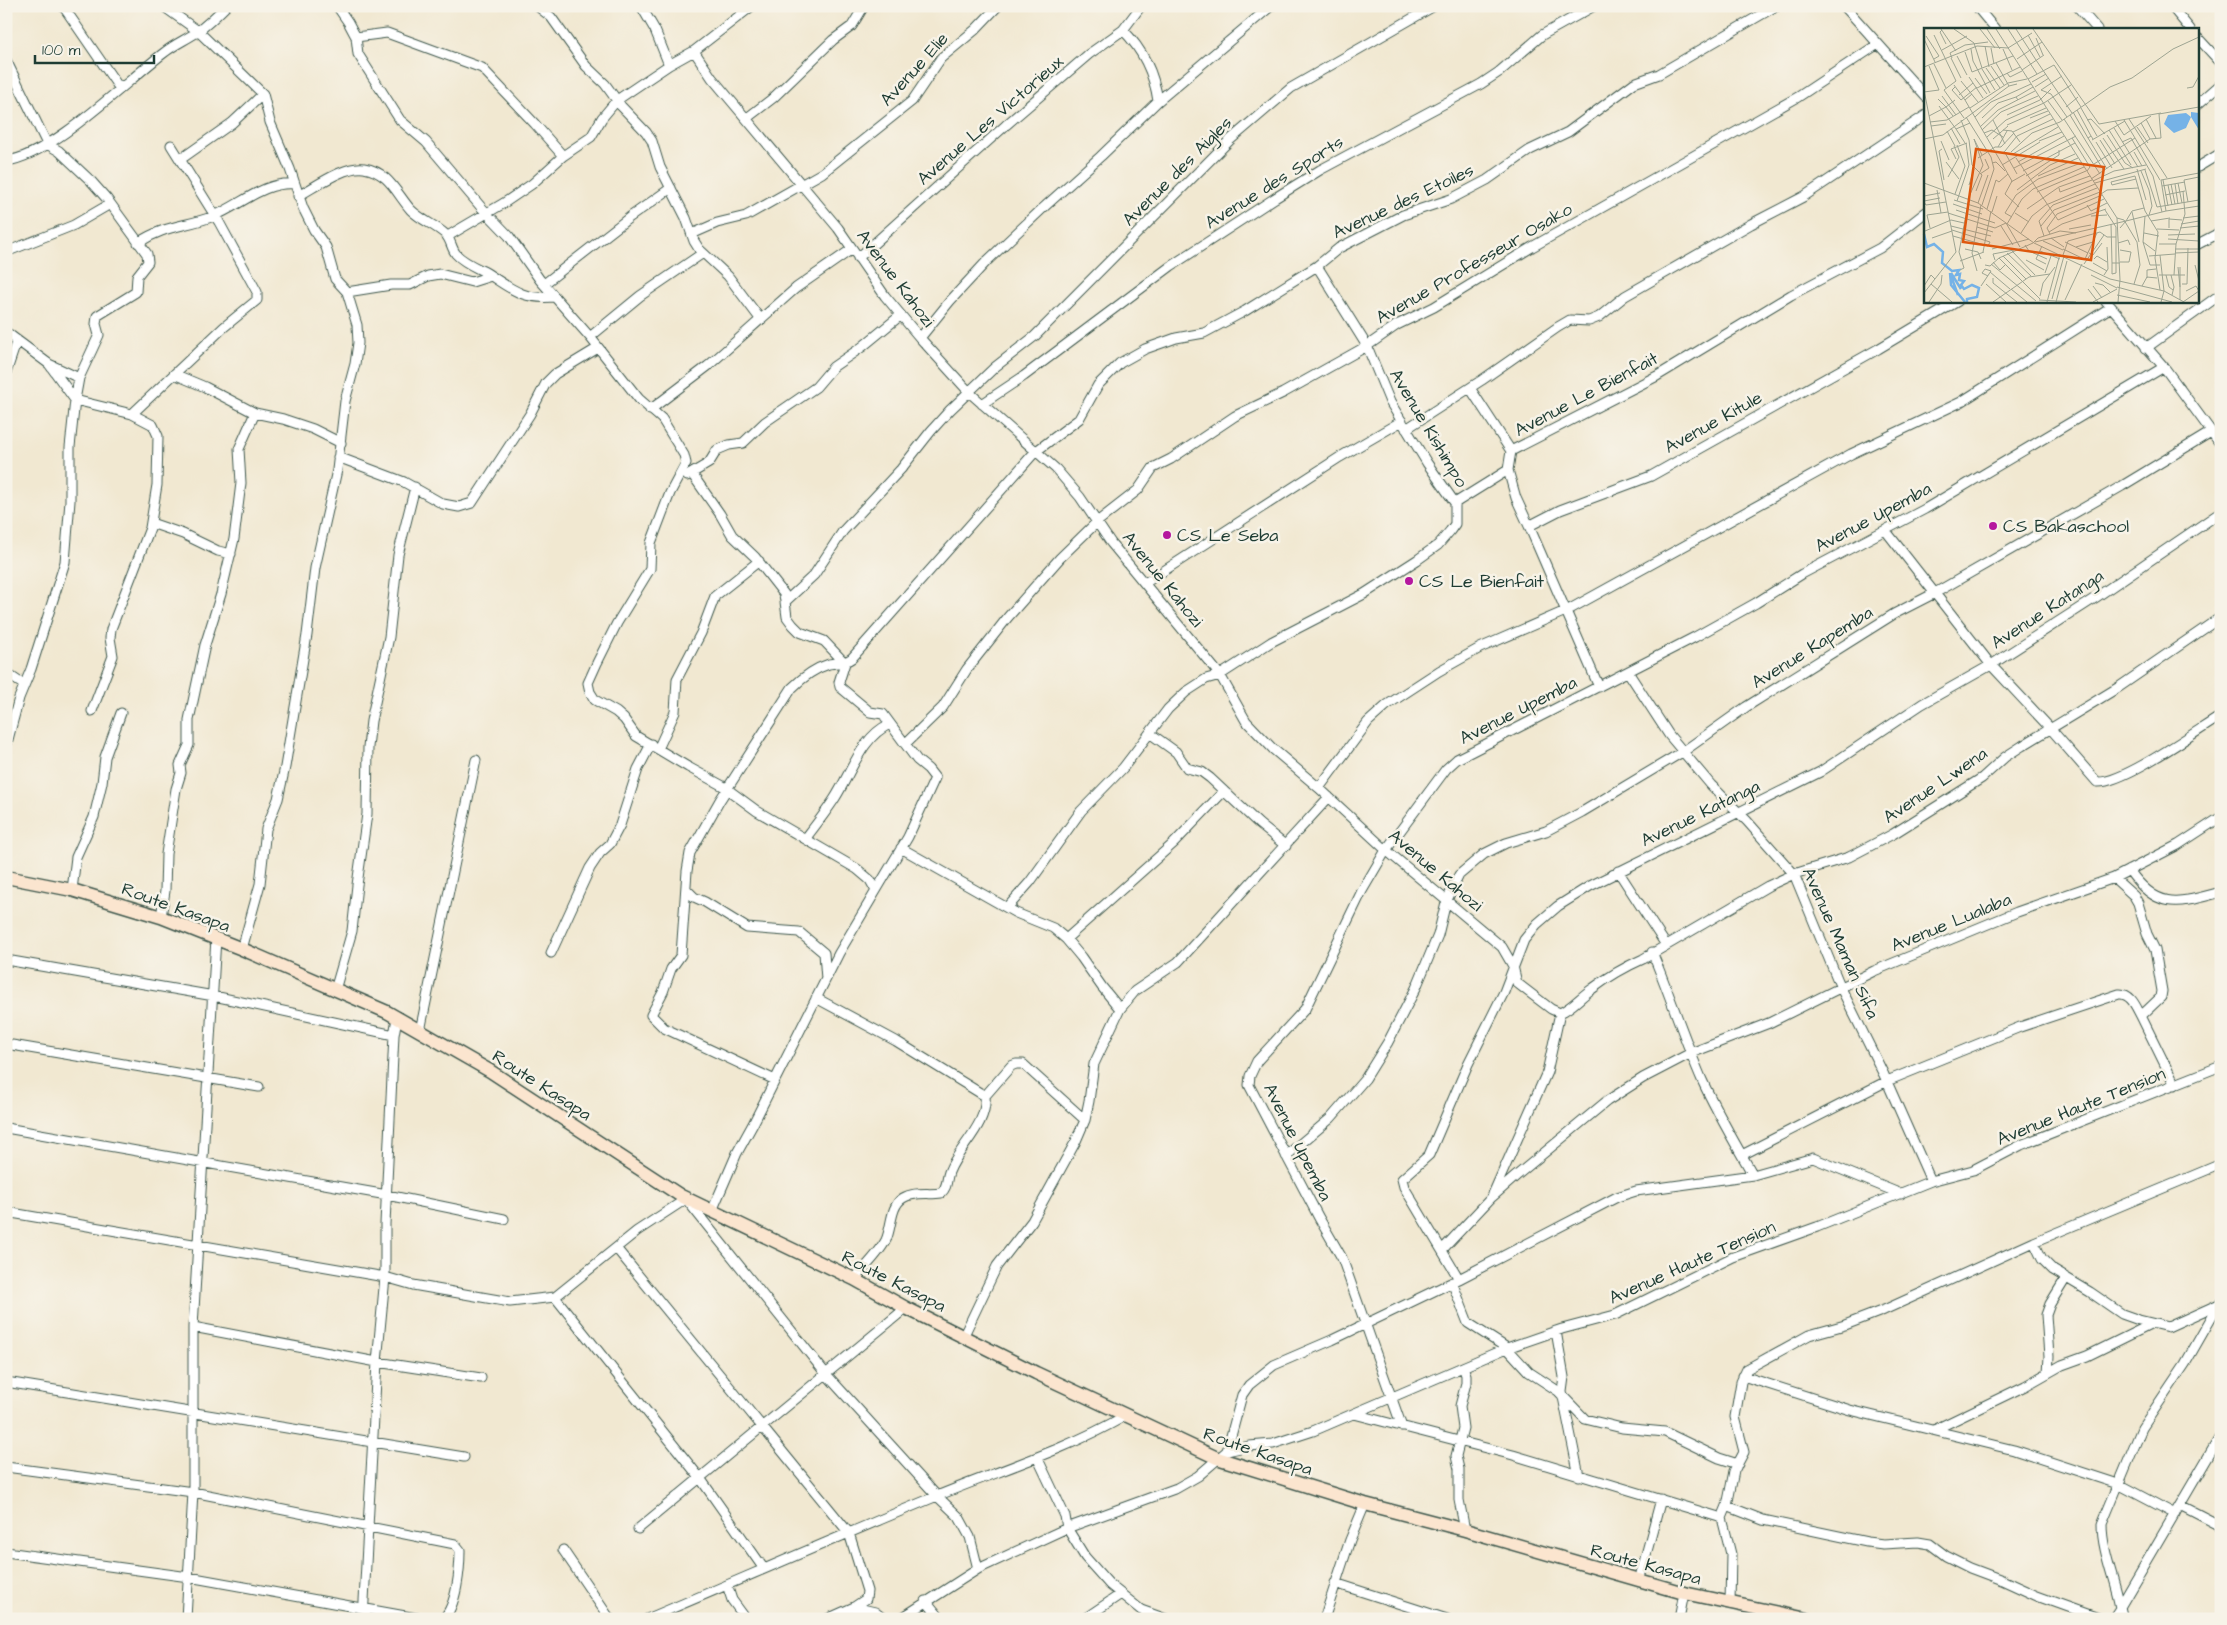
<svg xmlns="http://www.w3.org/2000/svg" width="2227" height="1625" viewBox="0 0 2227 1625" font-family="'Architects Daughter',sans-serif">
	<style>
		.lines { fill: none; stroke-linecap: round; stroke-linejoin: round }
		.street-casing { stroke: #3e574c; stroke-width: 11 }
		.secondary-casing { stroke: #3e574c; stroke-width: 15 }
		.street { stroke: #fff; stroke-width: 9 }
		.secondary { stroke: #fbe5cf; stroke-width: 12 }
		.poi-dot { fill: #b5179e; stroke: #f7f3e8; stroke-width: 2 }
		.labels { text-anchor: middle; stroke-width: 5; stroke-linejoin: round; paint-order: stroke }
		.street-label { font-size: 18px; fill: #1f3d34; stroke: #f7f3e8 }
		.poi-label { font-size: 18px; fill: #1f3d34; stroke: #f7f3e8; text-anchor: start }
		.inset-river { fill: none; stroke: #75b2e7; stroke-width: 2.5 }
		.inset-road { fill: none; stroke: #9da492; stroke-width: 1 }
		.view { fill: #de580e; fill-opacity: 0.15; stroke: #de580e; stroke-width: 2.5 }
		.inset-edge { fill: none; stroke: #1f3d34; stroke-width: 2.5 }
	</style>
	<rect width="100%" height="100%" fill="#f7f3e8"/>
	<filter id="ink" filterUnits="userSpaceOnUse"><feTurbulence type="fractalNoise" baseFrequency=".02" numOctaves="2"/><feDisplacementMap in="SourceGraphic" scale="10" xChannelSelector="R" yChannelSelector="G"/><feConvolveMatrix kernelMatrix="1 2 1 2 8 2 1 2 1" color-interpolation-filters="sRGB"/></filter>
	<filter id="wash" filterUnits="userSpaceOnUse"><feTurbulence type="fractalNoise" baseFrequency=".0096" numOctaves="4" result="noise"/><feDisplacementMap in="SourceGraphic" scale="20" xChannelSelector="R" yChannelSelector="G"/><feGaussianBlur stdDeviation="1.12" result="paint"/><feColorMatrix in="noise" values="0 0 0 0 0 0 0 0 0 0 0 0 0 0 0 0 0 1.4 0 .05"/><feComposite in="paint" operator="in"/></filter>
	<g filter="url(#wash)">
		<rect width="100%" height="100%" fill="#f1e8d1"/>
	</g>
	<g filter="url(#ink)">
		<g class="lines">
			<g class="street-casing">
				<path id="street" d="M63 6 120 89
					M163 6 198 31 263 94 270 122 290 169 303 208 314 230 326 247 335 279 347 292 357 325 358 343 355 364 345 401 337 470 315 568 307 635 285 767 278 799 266 829 260 884 242 949
					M337 6 348 22 356 37 358 54 400 120 426 142 481 207 509 236 540 280 590 337 639 399 662 419 684 455 686 463 670 493 651 543 650 569 617 623 597 663 588 683 590 692 595 700 616 712 624 719 636 736 688 767 723 786 757 811 857 869 870 880 875 889
					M537 6 551 17 586 66 605 84 621 106 646 132 652 141 660 167 686 218 694 241 699 249 728 276 761 320
					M641 6 655 30 669 65
					M1844 6 1926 97
					M1976 6 1995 29
					M2077 6 2097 29
					M2171 6 2190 29
					M1123 30C1143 50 1154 73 1158 101
					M356 37 387 33 482 68 535 124 563 156
					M2198 38 2221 63
					M694 51 712 78 838 228 885 296 920 338 970 393 1056 469 1080 497 1111 543 1220 675 1246 721 1273 749 1319 788 1386 850 1502 947 1513 966 1517 983 1551 1009 1560 1013C1573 1007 1580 997 1592 989 1608 977 1625 967 1643 959L1768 886 1794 874 1849 857 1893 834 1982 778 2005 757 2022 746 2119 687 2221 617
					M6 60 47 144 59 151 91 181 107 199 147 254 148 262 137 276 136 292 97 316 96 324 99 335 79 378 75 400 70 447V501L65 562 31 669 19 698 6 747
					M2198 104 2221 84
					M747 118 773 98 833 40 852 26 864 6
					M181 159 232 123 263 94
					M6 161C52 156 126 81 165 52 175 44 187 39 197 32 208 24 217 15 226 6
					M2198 167 2221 153
					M298 196C315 187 345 165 364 168 389 172 396 193 411 210 421 220 435 225 445 234 451 239 451 248 456 254 463 262 475 267 485 272 511 288 521 300 554 297
					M692 234 717 223 746 216 822 173 912 101 941 58 975 30 998 6
					M448 236 504 203 532 184 563 156 591 137 602 118 617 100 669 65 694 51 752 6
					M138 243C164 225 186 227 214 216 241 205 264 181 295 184
					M2198 244 2221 232
					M6 252 74 225 110 204
					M858 258 1006 125 1089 54 1123 30 1141 6
					M1317 266 1367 346 1390 402 1427 463 1455 503
					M544 284 630 217 671 188
					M347 292 391 285H410L428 276 440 274 472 282 491 276
					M2106 301 2164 367 2221 445
					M6 332 49 364 75 400 132 414 153 425 158 436 157 485 150 528 111 629 110 638 113 656 92 711
					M590 337 640 296 703 253
					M920 338 950 301 987 261 1042 209 1101 156 1158 101 1271 6
					M2146 348 2221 294
					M49 364 79 378
					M6 373 17 340
					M174 374 205 387 255 413 283 419 313 429 341 443
					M1470 388 1511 451
					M982 404 1024 376 1171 266 1275 198 1320 170 1481 84 1499 72 1542 35 1594 6
					M650 410 708 366 796 288 852 249
					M132 414 224 327 257 300V292L219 222 171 145
					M1406 429 1482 380 1558 327 1570 320 1589 321 1599 317 1625 296 1751 224 1803 197 1926 115
					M338 457 404 482 443 504 459 507 472 503 530 414 546 383 555 374 598 348
					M1508 470 1516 498 1529 526 1560 510 1651 476 1878 349 1958 301
					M692 474 720 514 732 535 755 557 784 594 787 617 793 625 800 632 824 641 845 663 839 682 840 687 870 712 883 714 917 760 928 769 935 778 908 837 839 953 753 1124 737 1153 712 1211
					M687 476 709 463 717 450 729 445 743 443 765 422 816 387 833 367 862 347 901 315
					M151 523 183 534 218 551 231 554
					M1529 526 1599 687
					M1886 531 1991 665 2050 728 2097 782C2123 784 2196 731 2221 716
					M1145 583 1340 457 1402 421
					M787 600 814 575 843 531 901 469 931 431 950 410 995 367 1035 336 1230 140 1291 88 1434 6
					M1628 672 1669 735 1711 785 1747 821 1794 874 1841 988 1884 1075 1931 1181
					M6 673 24 685
					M1151 734 1176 752 1187 768 1202 772 1210 778 1259 824 1286 846
					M905 744 943 707 967 669 1008 617 1060 558 1097 522 1138 490 1153 468 1171 459 1235 416 1283 393 1367 346 1397 325 1434 307 1532 247 1798 97 1878 44
					M658 749 675 712 677 679 701 633 715 596 759 561
					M1319 788 1368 722 1387 705 1439 671 1480 648 1570 609 1851 454 1961 402 2111 307
					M805 839C815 826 826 812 835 798 851 773 862 736 890 724
					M901 848 1016 913 1053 928 1066 939 1081 957 1102 987 1120 1009
					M2129 870C2158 912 2179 903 2221 892
					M1618 871 1666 945
					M2114 878 2134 896 2138 903 2147 934 2155 950 2162 991 2161 997 2141 1016 2175 1085
					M72 890 76 857 94 817 102 783 105 757 121 713
					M687 890 694 897 705 902 747 928 799 932 824 953 826 979
					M1007 908 1030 882 1081 811 1123 768 1168 709 1186 692 1206 679 1220 675 1271 642 1364 594 1417 560 1438 545 1450 531 1455 524V503L1508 470 1511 451 1657 376 1791 295 1880 248 1926 212
					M161 917 165 891 166 854 176 789 181 773 180 765 189 745V720L205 645 221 594 234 539 241 483 239 449 255 413
					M1066 939 1174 843 1224 791
					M1652 952C1670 995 1684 1039 1702 1080 1717 1113 1735 1143 1753 1175
					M551 953 590 868 600 853 610 844 620 825 638 769 651 744
					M6 960 214 996 394 1035
					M335 990 352 931 357 885 367 814 368 747 371 721 389 637 398 555 415 487
					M816 998 896 1041 985 1096
					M420 1031 476 760
					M6 1044 259 1087
					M775 1080 664 1028 651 1015 663 992 671 969 681 955 687 871 690 853 720 800 792 688C802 678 816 668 829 664 838 662 844 664 852 658L1035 452 1079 419 1098 385 1120 363 1145 349 1176 338 1204 333 1245 311 1317 266 1339 248 1403 215 1451 199 1487 180 1530 150 1568 132 1634 83 1659 74 1776 6
					M6 1128 387 1195 504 1219
					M1742 1155 1887 1081 2020 1027 2119 994C2131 993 2136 1007 2141 1016
					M1286 1156 1331 1118 1365 1079 1388 1042 1416 988 1438 935 1446 902 1459 875 1484 854 1506 843 1546 831 1582 812 1684 751 1746 707 1894 614 1935 593 2122 486 2211 432
					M1493 1194 1547 1072 1560 1013
					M6 1212 385 1277 413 1285 510 1302 555 1297 637 1231 686 1199 826 1374 937 1496 959 1517 970 1537 978 1569
					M2034 1242 2042 1259 2053 1270 2090 1292 2122 1314 2139 1320 2168 1327 2219 1304
					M616 1248 849 1533 867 1591 866 1599 854 1607
					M1442 1250 1492 1197 1516 1176 1607 1101 1643 1078 1691 1053 1769 1023 1874 971 2017 912 2114 878 2178 845 2221 817
					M854 1279C865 1267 878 1255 886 1240 892 1227 890 1206 903 1198 914 1191 929 1195 941 1193 948 1187 946 1180 949 1172 959 1146 988 1125 985 1096L1011 1066 1016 1064H1023L1085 1120
					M1459 1279 1404 1187 1402 1179 1429 1155 1468 1064 1504 992 1524 940 1537 924 1558 906 1590 886 1820 772 1922 704 1991 665 2095 598 2221 512
					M1452 1282 1468 1323 1507 1348 1529 1372 1558 1391 1585 1419 1622 1428 1665 1432 1719 1458 1738 1464
					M555 1297 700 1478 764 1569
					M193 1327 377 1362 481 1378
					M1556 1331 1564 1377 1562 1392 1579 1476
					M964 1335 997 1266 1032 1221 1076 1141 1085 1120 1089 1101 1094 1064 1120 1009 1135 991 1178 962 1329 797
					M1463 1367 1466 1375V1383L1460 1406 1463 1428 1456 1456 1459 1469V1500L1465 1530
					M2048 1373 2049 1356 2046 1315 2050 1304 2066 1278
					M1743 1376 1850 1410 2014 1450 2118 1484 2175 1514
					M6 1382 464 1457
					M1354 1414 1513 1455 1722 1518
					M1402 1427 1342 1258 1319 1218 1249 1085 1250 1076 1257 1061 1305 1009 1362 891 1386 850 1446 769 1457 759 1695 637 1756 603 1802 574 1925 509 2164 367
					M1934 1430 2025 1386 2062 1365 2087 1356 2152 1324
					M1227 1451 1249 1446 1273 1444 1313 1431 1507 1348 1562 1329 1615 1315 1733 1257 1817 1227 1931 1181 1973 1170 2021 1145 2221 1066
					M1037 1457 1065 1516 1067 1528 1085 1557 1110 1585 1141 1610 1166 1619
					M6 1467 193 1492 455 1544 460 1550C460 1568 457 1606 443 1619
					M2180 1505 2221 1526
					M1727 1506 1763 1520 1867 1542 1883 1544 1918 1542 1930 1544 1946 1556 1970 1568 2002 1580 2037 1596 2101 1619
					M638 1529 906 1308
					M563 1550 610 1619
					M6 1552 189 1577 422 1619
					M1639 1581 1661 1499
					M1335 1583 1447 1619
					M727 1585 732 1600 746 1619
					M926 1601 941 1619
					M1730 1604 1731 1554 1722 1518 1727 1506 1734 1471 1744 1452 1735 1417 1741 1382 1747 1369 1809 1335 1845 1325 1884 1310 2034 1242 2221 1164
					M186 1619 193 1492V1327L216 938
					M363 1619 377 1362 385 1277V1224L394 1035 397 1018
					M647 1619C744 1578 840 1536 937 1496 1000 1470 1066 1450 1125 1416
					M827 1619 854 1607 875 1612 884 1619
					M900 1619 978 1569 1067 1528 1177 1488 1198 1476 1227 1451 1242 1395 1249 1385 1274 1365 1332 1340 1459 1279 1617 1197 1636 1191 1753 1175 1813 1158 1901 1194
					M1084 1619 1121 1594
					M1324 1619 1350 1540 1365 1504
					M1679 1619 1684 1593
					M2112 1619 2120 1607C2115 1579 2102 1552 2102 1524L2142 1428 2185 1364 2221 1301
					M2123 1619 2120 1607 2221 1435"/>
			</g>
			<g class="secondary-casing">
				<path id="secondary" d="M6 877 72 890 161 917 242 949 387 1012 490 1071 681 1196 854 1279 906 1308 1036 1373 1217 1458 1365 1504 1465 1530 1684 1593 1807 1619"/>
			</g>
			<use href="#street" class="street"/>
			<use href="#secondary" class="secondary"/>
		</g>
	</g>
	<g class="poi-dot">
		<circle cx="1993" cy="526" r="5"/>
		<circle cx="1167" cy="535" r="5"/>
		<circle cx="1409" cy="581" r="5"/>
	</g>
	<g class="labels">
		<g class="street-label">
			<text transform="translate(914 69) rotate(-48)" y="6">Avenue Elie</text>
			<text transform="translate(990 120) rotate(-41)" y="6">Avenue Les Victorieux</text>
			<text transform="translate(1177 171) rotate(-45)" y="6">Avenue des Aigles</text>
			<text transform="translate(1274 182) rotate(-32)" y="6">Avenue des Sports</text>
			<text transform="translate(1403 201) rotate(-25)" y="6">Avenue des Etoiles</text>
			<text transform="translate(1474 263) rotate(-30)" y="6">Avenue Professeur Osako</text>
			<text transform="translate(896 278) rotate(53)" y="6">Avenue Kahozi</text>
			<text transform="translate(1586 394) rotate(-28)" y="6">Avenue Le Bienfait</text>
			<text transform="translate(1713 422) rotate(-29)" y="6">Avenue Kitule</text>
			<text transform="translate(1429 428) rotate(59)" y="6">Avenue Kishimpo</text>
			<text transform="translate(1873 517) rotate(-28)" y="6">Avenue Upemba</text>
			<text transform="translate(1163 579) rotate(51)" y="6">Avenue Kahozi</text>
			<text transform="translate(2047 609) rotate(-33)" y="6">Avenue Katanga</text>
			<text transform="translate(1812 647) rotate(-32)" y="6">Avenue Kapemba</text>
			<text transform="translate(1518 710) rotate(-27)" y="6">Avenue Upemba</text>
			<text transform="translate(1935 785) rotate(-34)" y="6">Avenue Lwena</text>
			<text transform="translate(1700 813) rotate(-26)" y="6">Avenue Katanga</text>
			<text transform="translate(1436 870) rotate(40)" y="6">Avenue Kahozi</text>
			<text transform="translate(176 907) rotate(20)" y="6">Route Kasapa</text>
			<text transform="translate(1951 922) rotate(-22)" y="6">Avenue Lualaba</text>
			<text transform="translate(1841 943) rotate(66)" y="6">Avenue Maman Sifa</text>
			<text transform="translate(542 1085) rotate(33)" y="6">Route Kasapa</text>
			<text transform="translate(2081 1106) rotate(-22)" y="6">Avenue Haute Tension</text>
			<text transform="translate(1298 1142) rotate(63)" y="6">Avenue Upemba</text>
			<text transform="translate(1692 1262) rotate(-24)" y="6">Avenue Haute Tension</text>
			<text transform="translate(894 1281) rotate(27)" y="6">Route Kasapa</text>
			<text transform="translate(1258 1451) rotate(19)" y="6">Route Kasapa</text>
			<text transform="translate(1646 1564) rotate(15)" y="6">Route Kasapa</text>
		</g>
		<g class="poi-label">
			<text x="2003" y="532">CS Bakaschool</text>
			<text x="1177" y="541">CS Le Seba</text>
			<text x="1419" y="587">CS Le Bienfait</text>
		</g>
	</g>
	<g transform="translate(1924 28)">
		<rect width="275" height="275" fill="#f1e8d1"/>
		<path d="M267 84 275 85V102L267 89 262 100 250 105 240 96 244 87 262 85 267 89Z" fill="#75b2e7"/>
		<path class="inset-river" d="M0 206 3 219 10 216 19 224 18 235 28 243 35 242 32 247 36 246 35 252 40 253 37 257 40 261 48 257 55 260 53 269 43 271V274M26 245 27 257 41 274M27 245 37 261M27 248 34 267"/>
		<path class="inset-road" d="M17 1 32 23M30 1 50 15 58 40M56 1 71 20M63 1 76 21M72 1 193 190 196 252 194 274M84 1 113 46M92 1 112 32M109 1 175 96 237 85M18 2 16 4 22 16M10 7 22 32M104 7 116 29M2 8 15 28 10 31M112 10 119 27M0 11 11 34M61 18 65 39M67 20 70 36M47 21 49 33 66 65M79 21 88 42M18 22 43 8M41 24 48 44 89 28M33 28 43 47M27 30 37 50M28 30 26 25 41 17 64 14M93 31 118 14M22 32 32 53 20 62 40 90M112 32 148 85M72 35 85 58 93 56M10 36 22 60M130 37 157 79M67 38 80 57M0 39 53 18 84 20 108 5M62 40 76 60M58 41 71 62M98 42 120 27M83 45 86 49 98 43M45 49 59 70M51 50 63 66M104 51 130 37M37 53 54 74M108 54 122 46M30 57 41 72 48 66M31 59 28 62 37 72 53 59M111 59 125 50M53 60 96 39M263 60 269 59 275 48M0 62 32 224 0 265M117 62 127 66 143 89M117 62 138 48M0 64 15 62 5 38M35 67 49 55M18 68 32 87M92 69 109 59M14 71 22 79 31 72M41 72 88 153 81 166 95 179M124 73 138 92M15 78 32 101 46 95M142 79 154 69M46 80 84 55 103 51M157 80 173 108M153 82 167 108M149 84 164 110M83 87 116 72 127 61M146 87 180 143M5 88 22 79 29 88M42 89 67 129 70 141 58 177M51 89 67 74 107 56M58 90 74 75 92 69 94 72M106 90 124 83M140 91 176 146M205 91 243 150M222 91 232 110M37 92 45 112 48 137 58 147 52 163M69 92 81 116M163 92 167 91 181 106M191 93 200 107 227 88M6 94 23 92 45 79M217 95 226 111M83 97 122 80M7 98 22 96M56 99 74 82 111 63M213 99 224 115M27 100 36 116M190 100 214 139M32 101 41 115M58 102 77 84 114 68M79 102 88 103 96 114M185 102 207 137M23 103 31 118M89 104 126 86M60 105 68 102 79 109M183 107 201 135 209 140M63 109 82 92 120 75 147 57M148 110 166 139 163 143M179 110 200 141M211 110 236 152M0 111 19 107 85 58M50 111 58 127M69 111 84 98M169 111 167 108 164 110 183 141M168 112 201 93M176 112 191 136M17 113 25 132M115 113 138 104M172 114 188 140M198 114 207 110 229 148 238 184M74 119 83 103M18 121 15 123 20 152M80 123 93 146M81 123 93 108 129 91M87 124 108 105 136 94 186 59 208 50 249 21 275 9M210 124 218 138M89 126 134 99M54 130 71 119H77L90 105M92 130 134 192 180 171M32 131 27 121 43 115M22 134 35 151M94 134 140 108M68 135 72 134 81 143M170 136 211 110 200 92M78 137 116 114M90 140 152 108M213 141 222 172M221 142 233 179 275 172M99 143 151 115M217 143 225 162 228 178 225 187M56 146 65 140 61 131M102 148 135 127V122M114 148 154 130M24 149 35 129 30 118M167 151 226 111 237 110 235 86 275 79M212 151 188 157 187 154 211 148 221 183 234 204 231 230 236 262M72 152 75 154 84 146M239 152 244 178M169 153 190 143 222 137M87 154 101 146M0 155 54 175 110 215 186 251 240 263 260 274M171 155 222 141M254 155 258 175M247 156 251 176M251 156 254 176M45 157 50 141M129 157 162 143M244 157 248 177M238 158 261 154M135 160 136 164 168 152M13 162 17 185M93 162 126 137 151 126M113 164 129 157M31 166 41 138 33 117M177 166 183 162 214 160M241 167 261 163M0 168 16 165M44 171 59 137 50 111M30 172 59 181M0 173 16 170M33 173 45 137 42 115M0 174 2 177 22 174M264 174 260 152 275 149M54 175 64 147M29 176 58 186M122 177 171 156M163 177 167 183 183 175M63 181 72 152M103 181 135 159 166 148M32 182 71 195M181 182 192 199V245L188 246V235H196M242 183 275 178M68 184 73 168M208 184 215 214M24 185 71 200 82 195 96 219M91 185 105 194M167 188 183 187M221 188 219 214 226 237H236M88 189 81 185 92 167 114 151 157 135M193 190 200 192 213 214 216 237 210 256M259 190 275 188M227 193 246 190M83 196 98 171 109 161 160 139M187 196 188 235M257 196 275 193M27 198 67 208M77 198 89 217M117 198 130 182 176 164M53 199 69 204M6 200 3 187 24 184M196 200 202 193 242 183 237 152 275 145M245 200V191L258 192M256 200 275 198M145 201 167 197M233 201 255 202M28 202 66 214 64 218 29 208M1 203 27 192 40 195M125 204 138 196 182 181M97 205 108 188 122 177M220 205 235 208M126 206 123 200 133 186 178 167M244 207 271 206M120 208 115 193 129 177 173 160M8 210 28 203M127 210 140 219M244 211 275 213M119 213 139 222M111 214 202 193 208 183 220 180M141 214 164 225M219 214 231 223M194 215 204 212 206 217M235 216H252M101 217 105 223 123 231M118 218 112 231 122 236M152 219 169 214M41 221 54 224 57 231M68 221 105 211M139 221 160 231M251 221H275M196 222 207 224 205 234H196M88 223 111 247M116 223 136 231M59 224 67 183M83 225 107 248M165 225 169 227 178 215M251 225 275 224M139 227 144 213 176 204 183 209H192M236 227 240 263 237 274M79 228 102 251M225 228 251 226M75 230 116 271M161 231 173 205M170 231 173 228 183 234M71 232 69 226 90 222M102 232 120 242M36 233 60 224M69 234 76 242 81 237M169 235 183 243M67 236 112 273M160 236 180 207M61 237 66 238 75 230 109 215 114 210 136 203 152 205M271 237 275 253M254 239 256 259M256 239V272M36 242 40 240 35 224 45 171M53 243 48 225 57 177M66 244 86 261M121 245 127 228M167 247 193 260M180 247 184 241 183 219M235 247H261M242 247 245 259 249 262M247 247 250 259 248 267M250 247 252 216 261 186 259 163M64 248 58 245 61 241 67 243M69 250V255L93 274M223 250V242L232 241M171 255 179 257 187 265M7 256 28 274M62 256 82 274M258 256H263L264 220M0 258 7 247 11 251M57 258 67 243M169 258 178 270M218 258 223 249 233 250M193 259 248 274M87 261 103 274M164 261 174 274M262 263 272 258 275 263M193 267 226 274M116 268 119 255 131 239M128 271 140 228M115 272 152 274M141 272 158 236M5 274 17 256 18 247M69 274 105 249 126 246M123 274 136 226M132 274 143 233M169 274 193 261M259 274 275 263"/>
		<path class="view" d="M52 121 180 139 167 232 39 214Z"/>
		<rect width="275" height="275" class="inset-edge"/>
	</g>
	<rect width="2227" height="1625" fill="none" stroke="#f7f3e8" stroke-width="25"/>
	<path d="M35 55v8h119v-8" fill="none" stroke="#1f3d34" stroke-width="2.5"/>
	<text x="42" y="55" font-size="15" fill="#1f3d34" stroke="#f7f3e8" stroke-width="4" paint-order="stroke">100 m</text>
</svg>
